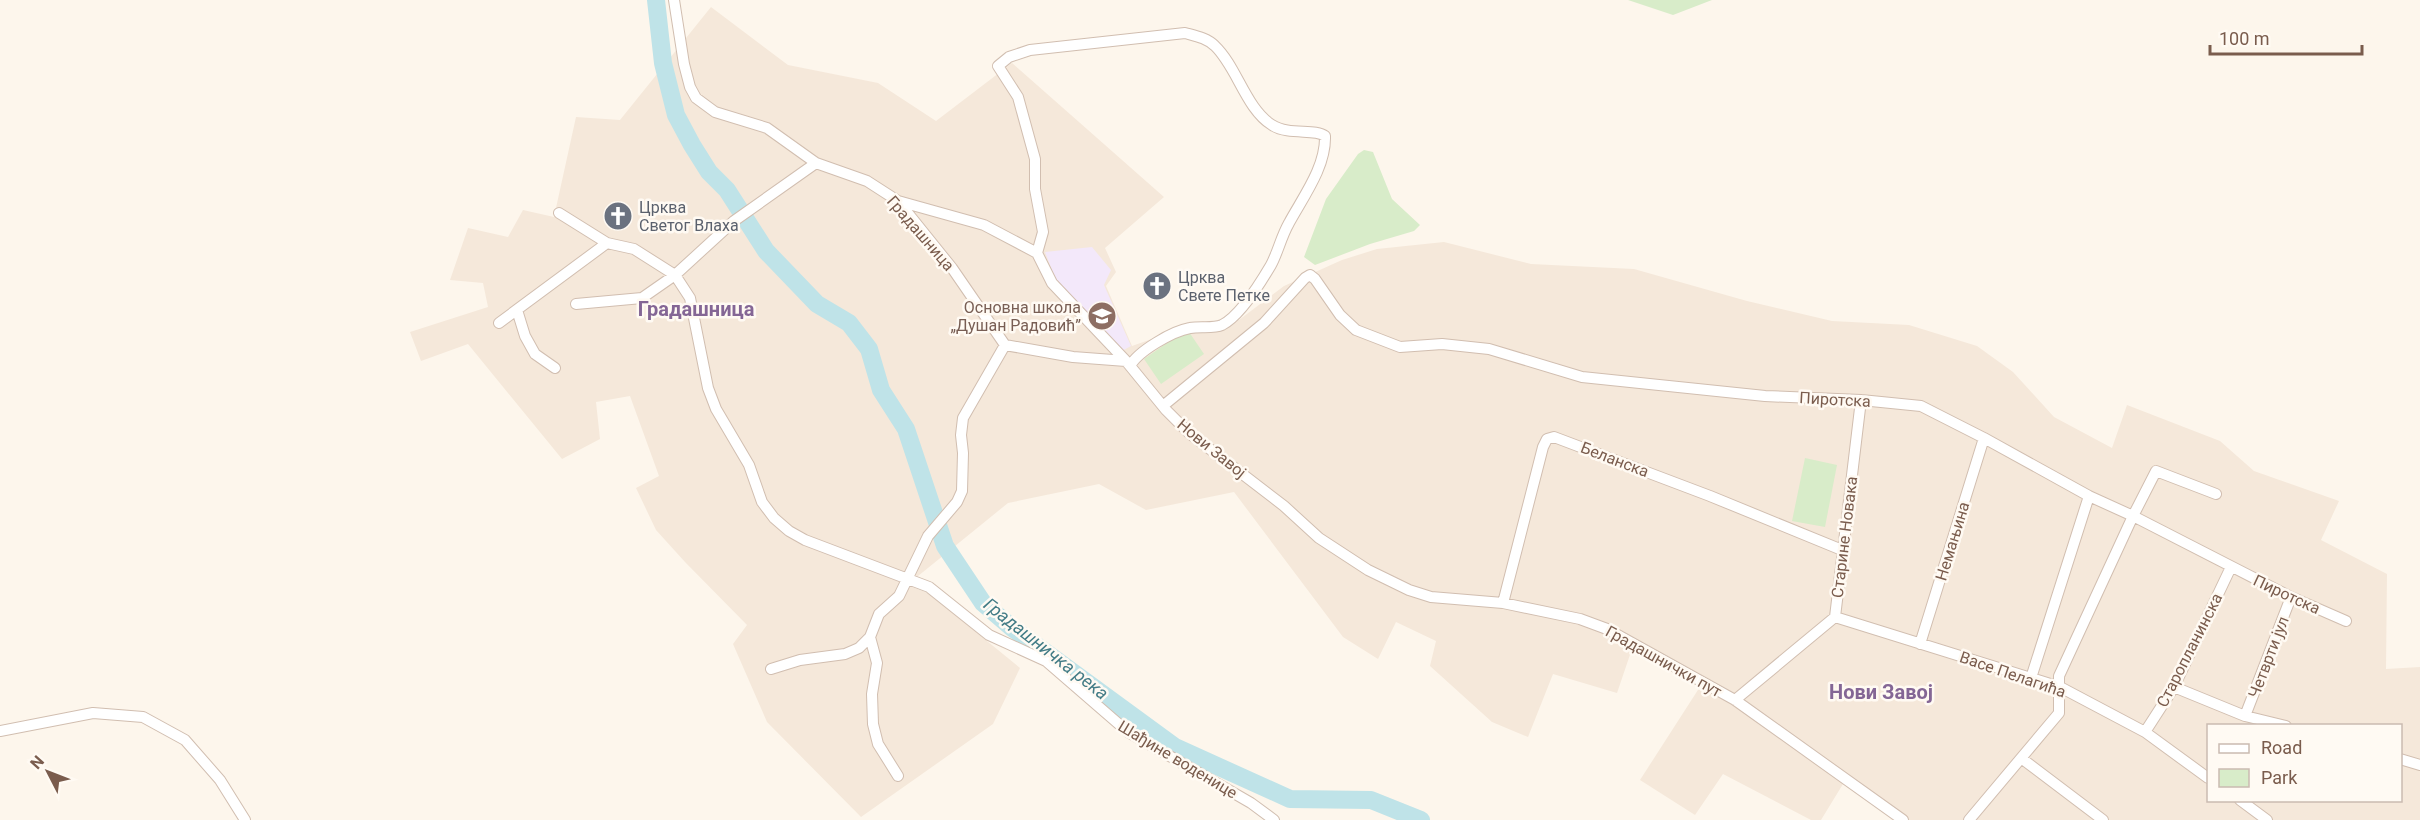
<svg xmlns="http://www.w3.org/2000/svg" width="2420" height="820" viewBox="0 0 2420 820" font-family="Roboto,sans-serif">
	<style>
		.residential { fill: #f5e8da; fill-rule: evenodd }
		.education { fill: #f3e8fa }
		.green { fill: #d8ecc9 }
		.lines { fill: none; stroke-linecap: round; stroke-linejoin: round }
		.river { stroke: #bfe3e8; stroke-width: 18 }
		.street-casing { stroke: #d1beb0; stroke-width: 12 }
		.street { stroke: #fff; stroke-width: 10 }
		.labels { text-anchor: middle; stroke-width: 5; stroke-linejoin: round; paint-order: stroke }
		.worship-label { font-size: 16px; fill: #5b616d; stroke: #fffaf3; text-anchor: start }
		.street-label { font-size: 16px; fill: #7a5c4d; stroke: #fffaf3 }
		.education-label { font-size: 16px; fill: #785e54; stroke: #fffaf3; text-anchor: end }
		.water-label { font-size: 18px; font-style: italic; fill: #437c86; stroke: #fffaf3 }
		.quarter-label { font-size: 20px; font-weight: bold; fill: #846695; stroke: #fffaf3 }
	</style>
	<rect width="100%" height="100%" fill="#fdf6ec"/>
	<path class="residential" d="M711 7 788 65 878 83 936 121 1012 63 1164 197 1105 248 1116 272 1106 286 1132 346 1203 321 1213 324 1239 320 1284 286 1342 260 1377 249 1444 242 1531 264 1634 269 1747 301 1832 321 1909 325 1977 346 2013 372 2054 417 2112 448 2127 405 2220 441 2254 471 2339 501 2321 540 2387 574 2386 669 2420 667V820H1894L1843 784 1821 820H1811L1723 774 1695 815 1640 780 1705 679 1635 640 1617 693 1553 674 1528 737 1492 722 1430 666 1436 641 1396 622 1378 659 1343 637 1234 492 1146 510 1099 484 1008 503 907 585 928 593 1020 668 993 724 861 817 767 722 733 644 747 625 685 562 656 530 636 488 659 476 630 396 596 402 600 439 562 459 468 344 421 361 410 332 488 307 483 283 450 280 468 228 508 237 523 210 554 217 576 117 620 120ZM2208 726H2400V800H2208Z"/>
	<path class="education" d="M1092 247 1111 270 1104 285 1131 346 1120 352 1058 286 1045 252Z"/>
	<path class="green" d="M1628 0H1712L1673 15Z
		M1364 150 1373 152 1392 199 1420 225 1414 231 1370 244 1315 265 1304 257 1326 199 1358 154Z
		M1187 329 1204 354 1161 384 1144 359Z
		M1805 458 1837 465 1825 527 1792 521Z"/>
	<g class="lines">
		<path class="river" d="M656 0 663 63 676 115 692 145 709 172 727 190 766 251 817 304 849 323 869 349 881 390 906 429 945 546 983 603 1011 627 1175 747 1290 799 1371 800 1421 820"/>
		<g class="street-casing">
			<path id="street" d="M674 0 684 64 690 87 696 98 715 112 767 128 816 163 867 181 898 201 952 268 1005 345 1073 357 1126 361 1166 410 1189 433 1284 506 1319 538 1368 570 1409 590 1431 597 1503 603 1580 619 1607 629 1735 700 1903 820
				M898 201 984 225 1037 253
				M559 213 607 243 634 249 675 275 690 298 708 388 716 409 749 465 762 502 774 518 789 531 805 540 929 587 989 635 1046 661 1128 732 1251 803 1274 820
				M576 304 642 298 675 275 734 221 816 163
				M517 310 525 336 535 354 555 368
				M499 323 607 243
				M1126 361 1052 283 1037 253 1043 232 1035 189V159L1018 97 998 66 1009 57 1030 50 1185 33C1196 36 1207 38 1215 46 1237 67 1246 109 1272 125 1289 136 1315 128 1325 136 1326 167 1303 197 1289 223 1281 237 1278 252 1271 265 1261 282 1240 316 1222 325 1213 329 1200 326 1190 328 1173 331 1138 351 1130 366
				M1164 405 1264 323 1305 278 1310 275 1315 279 1340 315 1356 330 1400 347 1442 344 1489 349 1582 377 1765 396 1861 400 1921 406 1984 438 2089 496 2133 516 2291 597 2346 621
				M1503 603 1543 447 1547 439 1554 437 1710 496 1842 550
				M1835 617 2060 687 2145 732 2208 778
				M870 637 877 663 872 694 873 724 878 744 898 776
				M1920 644 1984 438
				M771 669 800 660 845 654 859 648 870 637 879 614 899 596 928 536 957 502 962 491 963 453 961 435 963 418 1005 345
				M2031 678 2089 496
				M2174 687 2245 716 2286 726
				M1735 700 1835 617 1861 400
				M2245 716 2291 597
				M0 731 93 713 143 717 185 740 220 780 245 820
				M2145 732 2174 687 2231 567
				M2021 758 2103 820
				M2400 759 2420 765
				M2240 800 2267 820
				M1969 820 2059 713V676L2133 516 2156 471 2216 494"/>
		</g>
		<use href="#street" class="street"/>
	</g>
	<defs>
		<g id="church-disc" transform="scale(1.5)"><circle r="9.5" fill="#6b7280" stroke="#fffaf3"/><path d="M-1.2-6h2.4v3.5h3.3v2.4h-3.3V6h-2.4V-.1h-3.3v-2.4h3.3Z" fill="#fff"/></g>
		<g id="school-disc" transform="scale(1.5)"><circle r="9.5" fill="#8d6e63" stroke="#fffaf3"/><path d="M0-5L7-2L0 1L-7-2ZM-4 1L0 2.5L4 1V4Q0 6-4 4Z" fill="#fff"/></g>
	</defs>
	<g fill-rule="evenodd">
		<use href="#church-disc" x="618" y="216"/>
		<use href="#church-disc" x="1157" y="286"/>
		<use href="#school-disc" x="1102" y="316"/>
	</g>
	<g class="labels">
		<g class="worship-label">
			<text x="639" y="213">Црква<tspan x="639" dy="18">Светог Влаха</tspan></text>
			<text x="1178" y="283">Црква<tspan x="1178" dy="18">Свете Петке</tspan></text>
		</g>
		<g class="street-label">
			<text transform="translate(921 233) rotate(49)" y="6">Градашница</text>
			<text transform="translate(1835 399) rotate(3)" y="6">Пиротска</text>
			<text transform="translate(1212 448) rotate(39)" y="6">Нови Завој</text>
			<text transform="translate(1615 459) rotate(21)" y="6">Беланска</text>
			<text transform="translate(1844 537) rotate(-83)" y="6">Старине Новака</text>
			<text transform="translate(1952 541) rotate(-73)" y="6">Немањина</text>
			<text transform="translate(2287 594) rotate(25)" y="6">Пиротска</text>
			<text transform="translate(2189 650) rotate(-63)" y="6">Старопланинска</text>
			<text transform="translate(2268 657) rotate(-69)" y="6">Четврти јул</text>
			<text transform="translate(1664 661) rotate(29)" y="6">Градашнички пут</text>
			<text transform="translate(2013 674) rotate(19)" y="6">Васе Пелагића</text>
			<text transform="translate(1178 759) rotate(31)" y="6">Шађине воденице</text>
		</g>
		<g class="education-label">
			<text x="1081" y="313">Основна школа<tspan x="1081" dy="18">„Душан Радовић”</tspan></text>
		</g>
		<g class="water-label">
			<text transform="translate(1046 649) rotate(38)" y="6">Градашничка река</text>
		</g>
		<g class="quarter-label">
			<text x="696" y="316">Градашница</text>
			<text x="1881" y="699">Нови Завој</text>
		</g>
	</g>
	<rect x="2207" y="724" width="195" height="78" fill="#fffaf3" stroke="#cabbb1" stroke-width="1.5"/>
	<rect x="2219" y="744" width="30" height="9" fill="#ffffff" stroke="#cabbb1" stroke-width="1.5"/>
	<text x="2261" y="754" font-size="18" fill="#7a5c4d">Road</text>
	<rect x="2219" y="769" width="30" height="18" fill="#d8ecc9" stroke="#cabbb1" stroke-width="1.5"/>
	<text x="2261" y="784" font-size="18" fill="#7a5c4d">Park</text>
	<g transform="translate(48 772) rotate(312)" stroke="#fffaf3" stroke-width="4.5" paint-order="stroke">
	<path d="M0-4.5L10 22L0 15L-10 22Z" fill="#7a5c4d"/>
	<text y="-9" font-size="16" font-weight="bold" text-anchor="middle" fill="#7a5c4d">N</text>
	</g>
	<path d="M2210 45v9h152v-9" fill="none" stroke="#7a5c4d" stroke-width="3"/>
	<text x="2219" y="45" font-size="18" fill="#7a5c4d" stroke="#fffaf3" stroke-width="4.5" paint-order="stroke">100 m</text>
</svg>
